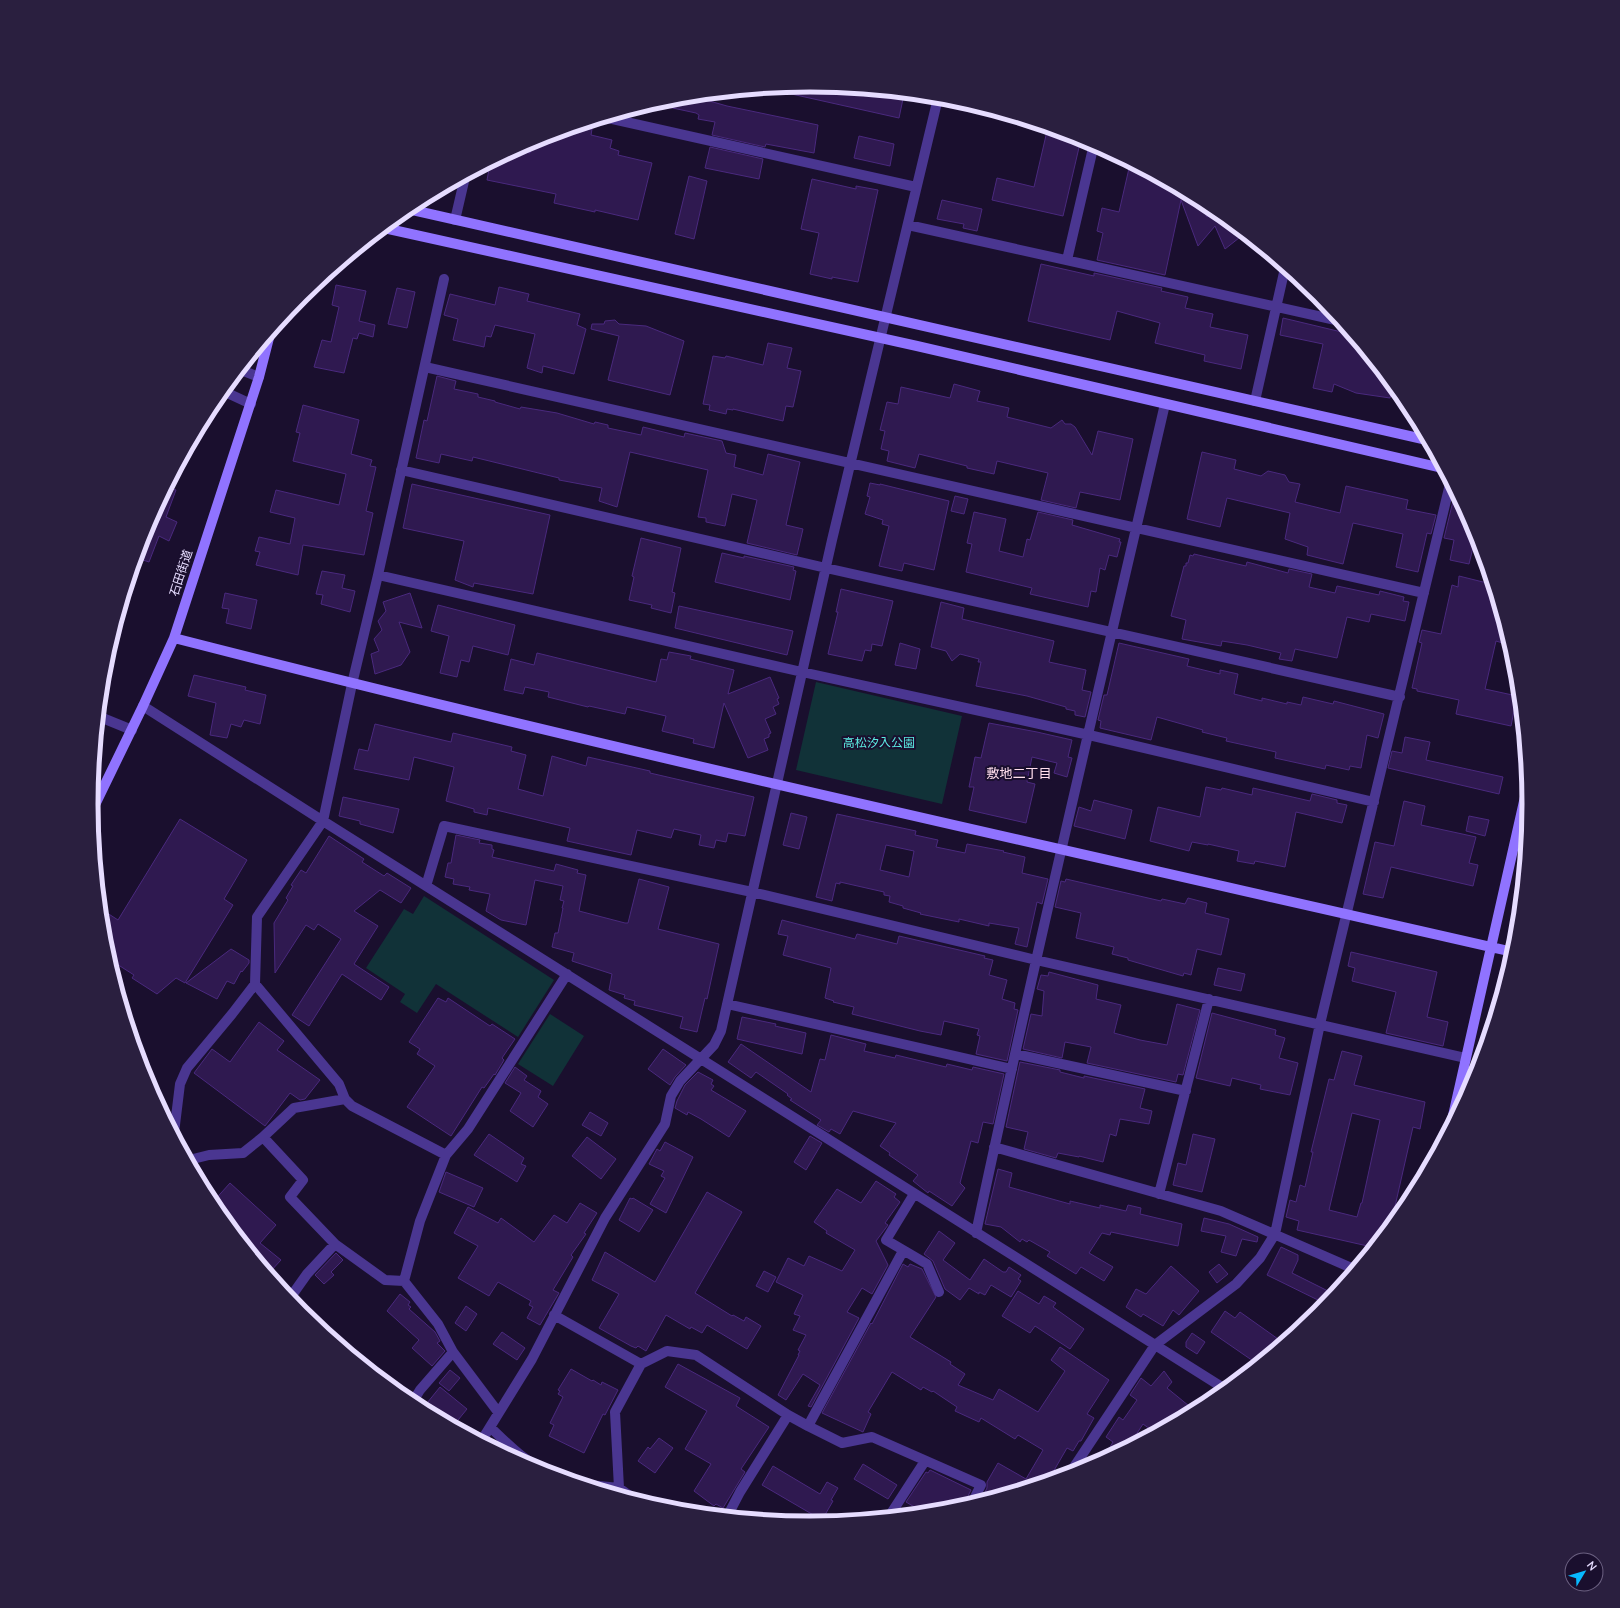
<svg xmlns="http://www.w3.org/2000/svg" width="1620" height="1608" viewBox="0 0 1620 1608" font-family="Mulish,'Noto Sans JP',sans-serif">
	<style>
		.green { fill: #113238 }
		.building { fill: #2f1950; stroke: #4a297e; fill-rule: evenodd }
		.lines { fill: none; stroke-linecap: round; stroke-linejoin: round }
		.street { stroke: #4a3691; stroke-width: 10 }
		.secondary { stroke: #9073ff; stroke-width: 10 }
		.labels { text-anchor: middle; stroke-width: 4; stroke-linejoin: round; paint-order: stroke }
		.street-label { font-size: 12px; fill: #e6dcff; stroke: #1a0f2e }
		.park-label { font-size: 12px; fill: #5bebe2; stroke: #1a0f2e }
		.neighbourhood-label { font-size: 13px; fill: #ffdeed; stroke: #1a0f2e }
		.rim { fill: none; stroke: #e6dcff; stroke-width: 5 }
	</style>
	<rect width="100%" height="100%" fill="#1a0f2e"/>
	<path class="green" d="M816 682 962 716 942 804 796 770Z
		M424 896 554 980 518 1037 436 984 417 1013 400 1002 405 994 366 968 404 909 413 914Z
		M550 1014 584 1036 553 1086 518 1064Z"/>
	<path class="building" d="M810 85 829 87 904 94 899 118 778 91V88Z
		M707 95 706 100 727 106 818 125 814 153 766 144 765 147 712 135 715 122 698 119 699 115 696 113 654 104 670 99Z
		M579 126 592 129 591 135 612 140 610 148 619 151 618 155 652 163 638 220 595 210V212L554 203 556 194 487 180 490 164 516 150 530 153 533 141Z
		M1047 131 1081 139 1063 216 992 200 997 178 1034 187Z
		M859 136 894 144 890 166 854 158Z
		M710 147 763 159 759 179 705 168Z
		M1130 164 1209 206 1206 216 1227 220 1244 234 1225 249 1215 226 1198 246 1181 200 1165 275 1097 260 1103 233 1097 231 1102 208 1119 212Z
		M689 176 707 181 694 239 675 234Z
		M812 179 856 189V186L878 190 858 282 832 277V279L810 274 819 233 801 229Z
		M942 200 982 209 977 231 963 228 964 224 937 219Z
		M1041 264 1094 276V273L1162 288 1161 291 1188 297 1185 308 1213 314 1210 327 1248 335 1241 369 1204 361 1205 355 1155 343 1160 323 1117 311 1110 340 1028 321Z
		M336 285 366 291 359 321 375 325 373 337 359 333 357 339 353 338 344 373 314 367 322 340 331 342 339 307 332 305Z
		M499 287 529 294 527 301 580 314 577 325 586 329 574 374 543 366 542 373 527 368 535 334 495 325 491 337 486 336 484 347 453 340 458 319 444 315 450 294 495 305Z
		M397 288 415 292 407 328 388 324Z
		M1283 318 1350 334 1393 386 1390 398 1356 393 1334 384 1332 392 1313 388 1323 344 1280 335Z
		M615 320 619 324 646 326 684 341 670 395 608 380 619 336 591 329 592 324H604L605 321Z
		M768 343 792 348 787 368 801 371 793 407 786 406 783 421 733 409V410L727 409 726 414 709 410 710 405 703 404 713 356 725 358 726 356 763 365Z
		M437 376 456 381 454 389 478 394V397L495 401V402L520 409 521 407 557 413 594 424 595 422 608 425V428L641 435 643 427 684 437 685 433 722 441 726 453 736 455 734 467 763 475 768 454 800 462 786 525 803 529 797 555 747 543 757 500 732 494 725 526 706 522V518L698 517 708 470 630 452 617 507 599 501 602 488 559 480V478L473 457 472 461 441 454 439 463 416 458 424 420 427 421Z
		M954 384 980 391 977 401 1009 408 1007 417 1051 428 1062 420 1065 424H1071L1075 427 1092 455 1098 431 1133 439 1120 500 1080 492 1076 508 1041 500 1048 473 997 461 994 474 967 468V466L919 454 915 468 887 461 889 451 881 449 885 431 880 430 887 402 898 404 901 387 950 398Z
		M303 405 359 420 351 454 372 460 370 466 376 467 366 511 373 513 364 555 303 545 298 575 256 565 260 552 255 551 259 537 290 544 295 518 270 512 276 490 339 505 346 474 293 461 300 433 296 432Z
		M1202 452 1236 460 1234 469 1261 476 1268 471 1285 475 1289 482 1300 484 1295 502 1340 513 1346 486 1408 500 1406 509 1436 515 1431 534 1427 533 1418 572 1396 567 1403 534 1353 523 1343 564 1307 555 1308 547 1285 539 1290 513 1227 498 1220 527 1187 519Z
		M870 483 880 485V484L949 501 934 570 904 563 902 571 879 566 889 526 882 524 883 520 865 514 870 497 867 496Z
		M412 484 550 515 533 594 474 583 473 587 455 580 464 541 403 528Z
		M168 487 176 490 166 517 177 522 169 541 159 536 149 562 137 558 146 529Z
		M1455 493 1476 535 1469 564 1450 560 1454 540 1444 538Z
		M955 496 968 499 964 514 951 511Z
		M974 512 1006 519 999 551 1023 557 1027 539 1030 540 1038 512 1073 520 1072 525 1120 539 1119 542H1121L1117 557 1109 555 1105 570 1100 568 1096 592 1091 591 1088 607 1030 594 1032 588 966 572 972 544 967 543Z
		M641 538 681 548 672 592 675 593 671 613 651 608 652 605 629 600 634 577 632 576Z
		M722 553 744 558V556L794 567 793 570 796 571 790 600 715 582Z
		M1194 554 1246 566 1247 562 1288 573 1289 569 1312 574 1309 587 1335 593 1337 586 1379 595 1380 591 1404 597 1403 601 1409 602 1405 621 1371 614 1369 622 1347 617 1337 658 1295 649 1292 661 1279 659 1281 653 1247 645 1222 641 1221 646 1182 639 1186 620 1171 616 1184 566H1186V563H1188L1190 555 1193 556Z
		M322 571 345 575 342 588 355 591 350 612 321 604 323 595 316 594Z
		M1459 576 1491 584 1509 645 1496 641 1485 689 1517 696 1511 726 1456 714 1459 700 1417 691V689L1412 688 1422 643 1419 642 1422 630 1441 634 1452 585 1458 587Z
		M841 589 893 601 882 646 872 644 871 651 865 650 862 661 828 654 838 612H836Z
		M225 593 257 600 251 629 226 623 229 609 222 608Z
		M410 593 422 628 399 622 410 652 401 665 375 674 371 654 379 651 374 639 382 630 378 621 386 611 383 602Z
		M941 602 964 608 962 619 1054 641 1049 662 1086 670 1082 690 1091 692 1085 717 1075 715V711L1066 709V707L1027 696 976 686 981 662H978L979 659 960 654 952 661 946 651 931 647Z
		M438 605 515 625 508 655 473 646 469 662 461 660 457 677 440 673 449 636 431 631Z
		M679 606 793 631 787 655 675 628Z
		M900 643 920 649 916 669 895 665Z
		M1119 643 1189 659 1187 666 1220 674V670L1238 674 1234 694 1262 701V698L1287 704V702L1301 705 1303 697 1333 704 1334 701 1384 714 1378 738 1367 735 1361 768 1350 766 1349 770 1326 765 1325 769 1275 758 1276 752 1226 741 1227 738 1202 732 1203 730 1157 717 1151 740 1100 728 1101 721 1098 720 1104 695H1107Z
		M669 652 691 656 690 659 734 670 728 694 770 677 779 698 777 699 779 704 773 707 776 714 765 719 771 733 769 734V737L764 739 768 750 748 758 724 703 714 748 693 743 694 739 662 731 666 716 627 707 625 714 589 706 588 707 548 697 549 692 525 687 523 694 504 690 511 659 534 665 537 653 656 682 661 659 667 660Z
		M194 675 246 687 245 690 266 695 260 724 244 720 241 727 231 724 227 738 210 735 216 703 188 696Z
		M989 723 1037 732 1072 740 1068 757 1072 758 1067 777 1054 773 1057 763 1032 757 1027 782 1035 784 1026 823 969 810 974 787H969L975 757 981 758Z
		M375 724 451 742 453 733 512 747 511 751 526 755 518 789 543 796 552 756 586 766 588 757 650 771V773L754 797 745 836 728 833 726 842 716 840 714 848 699 845 701 835 674 829 671 838 637 830 631 855 567 841 570 828 488 808 487 815 474 812V809L446 801 454 767 414 757 409 780 354 769 359 749 368 751Z
		M1405 737 1430 742 1426 760 1503 777 1499 794 1388 768 1392 751 1402 753Z
		M1206 787 1221 790 1222 788 1252 795 1253 788 1310 801 1312 794 1337 800V803L1347 805 1342 823 1296 812 1285 867 1255 861 1254 864 1237 861 1239 851 1208 844V845L1192 842 1189 851 1150 841 1158 807 1200 817Z
		M343 797 399 809 393 833 360 824V821L339 816Z
		M1094 800 1132 810 1125 839 1074 826 1079 807 1091 811Z
		M1404 801 1425 806 1421 825 1476 837 1469 863 1478 865 1473 886 1391 867 1383 898 1363 894 1375 842 1394 846Z
		M791 813 807 817 799 849 783 845Z
		M837 814 916 831 915 835 938 840 936 847 965 853 967 844 1004 851 1003 852 1025 857 1022 873 1048 879 1042 904 1037 902 1027 947 1015 944 1019 928 989 923V926L959 919V922L920 914 921 913 903 908V906L889 902 890 896 884 895V892L840 882V884L836 883 832 901 816 897ZM886 845 914 851 909 877 880 870Z
		M1469 816 1489 820 1485 836 1466 831Z
		M180 819 247 860 224 899 233 905 185 983 176 978 157 994 132 978 134 975 109 959 105 944 101 909 118 920Z
		M456 835 480 840 479 843 492 845V849L494 850 492 857 554 871 556 864 578 870 577 873 586 875 579 911 625 923H628L639 879 669 887 658 929 719 944 707 999 705 998 697 1032 680 1028 683 1017 634 1005 635 1001 624 998 625 995 609 990 612 974 572 961 574 953 552 947 555 933H558L563 908H562L564 901 560 900 563 886 535 880 526 925 501 920 486 911 490 894 469 890 470 887 453 884 454 879 445 877 448 863H451Z
		M329 836 364 859 362 862 384 876 387 873 411 888 401 903 380 890 354 911 378 926 354 964 389 987 381 1000 342 974 309 1026 292 1015 341 939 318 924 314 930 306 925 275 973 274 923 288 900 286 898 293 886 291 885 301 870 306 873Z
		M1066 879 1161 901 1162 899 1185 904 1188 898 1207 903 1205 913 1229 919 1221 955 1197 949 1191 975 1184 973 1183 976 1128 960V958L1112 954 1114 947 1076 938 1081 913 1055 907 1061 881 1065 882Z
		M782 920 855 939 857 934 897 944 899 936 985 956 984 958 993 960 989 975 1007 980 1002 999 1015 1003 1014 1009 1018 1010 1007 1061 976 1054 980 1036 977 1035 979 1029 944 1021 941 1035 920 1031 852 1014 854 1007 833 1002 834 1001 825 998 831 968 783 955 788 936 778 934Z
		M231 949 249 960V963L242 972 241 971 234 984 227 981 217 999 186 983Z
		M1351 952 1437 972 1427 1017 1448 1022 1443 1046 1386 1033 1396 992 1352 981 1355 968 1348 966Z
		M1218 968 1245 974 1241 991 1214 985Z
		M1049 972 1098 985 1096 999 1121 1005 1114 1033 1140 1040 1167 1045 1177 1004 1200 1010 1183 1075 1178 1074 1176 1082 1087 1063 1091 1047 1065 1042 1062 1058 1023 1049 1031 1014 1042 1016 1044 991 1037 989 1041 975 1048 976Z
		M438 998 446 1002 448 998 490 1026 492 1024 515 1039 502 1058 504 1060 495 1075 494 1074 484 1088 482 1087 451 1136 407 1107 435 1066 417 1054 420 1049 409 1042Z
		M1212 1013 1276 1030 1275 1035 1285 1038 1279 1058 1298 1063 1290 1095 1260 1089 1261 1085 1232 1078 1230 1086 1196 1078Z
		M742 1017 776 1024 775 1026 806 1033 802 1054 737 1039Z
		M259 1022 284 1041 277 1050 320 1080 305 1099 300 1100 290 1093 265 1126 194 1073 212 1049 230 1062Z
		M831 1035 866 1044 864 1051 895 1058 896 1055 946 1067 947 1064 972 1070 973 1067 1004 1074 993 1124 983 1122 978 1143 971 1141 960 1183 965 1188 952 1206 929 1191 928 1193 913 1181 918 1175 889 1155 890 1153 880 1146 896 1123 853 1111 840 1134 831 1129 829 1132 817 1125 821 1120 790 1100 792 1099 787 1095 788 1094 756 1072 751 1078 728 1062 741 1044 811 1092 820 1059 825 1060Z
		M663 1049 686 1065 675 1077 670 1085 648 1069Z
		M1342 1051 1362 1056 1354 1085 1425 1102 1420 1129 1413 1127 1391 1224 1372 1247 1297 1230 1299 1221 1286 1217 1290 1200 1296 1202 1300 1185 1305 1187 1313 1152H1311L1329 1079 1334 1080ZM1352 1113 1380 1120 1362 1203H1361L1357 1217 1329 1210Z
		M1020 1062 1060 1070V1072L1084 1078V1076L1145 1089 1140 1108 1152 1111 1149 1124 1120 1119 1116 1136 1110 1134 1103 1162 1079 1156V1157L1058 1153 1056 1158 1024 1149 1028 1132 1006 1127Z
		M515 1067 527 1076 524 1080 541 1091 538 1097 548 1104 533 1127 510 1111 521 1093 505 1083Z
		M698 1072 713 1080 711 1084 714 1086 711 1090 746 1111 729 1137 701 1119 688 1112 687 1115 675 1108 677 1101 685 1085Z
		M590 1112 608 1123 601 1136 582 1125Z
		M489 1134 524 1158 521 1164 526 1166 517 1182 474 1155Z
		M1193 1134 1215 1139 1202 1192 1173 1185 1178 1163 1186 1165Z
		M810 1136 822 1143 806 1170 794 1162Z
		M587 1137 616 1159 601 1179 572 1156Z
		M665 1142 693 1157 666 1213 650 1204 665 1178 661 1176 664 1171 649 1164 657 1149 660 1151Z
		M998 1169 1012 1173 1009 1187 1070 1204V1201L1100 1208V1205L1126 1211 1128 1205 1141 1208 1140 1214 1182 1224 1178 1246 1111 1232 1110 1235 1102 1233 1089 1253 1113 1267 1104 1281 1081 1267 1076 1274 1047 1256 1050 1252 1029 1240 1027 1242 1022 1239 1020 1242 1001 1227 985 1224Z
		M446 1172 483 1188 474 1207 439 1192Z
		M876 1181 896 1194 894 1197 900 1202 885 1223 888 1225 876 1241 888 1265 872 1294 862 1288 847 1312 859 1318 811 1407 808 1406 820 1385 803 1374 786 1400 778 1395 799 1355H798L800 1351 798 1350 806 1335 793 1330 800 1316 794 1314 803 1295 776 1282 788 1258 804 1266 809 1256 842 1271 855 1250 826 1233 827 1231 814 1222 837 1189 861 1203Z
		M230 1183 276 1225 260 1243 281 1260 269 1273 212 1203Z
		M707 1192 742 1212 695 1293 732 1316 733 1315 744 1321 746 1317 761 1326 747 1349 707 1325 702 1333 691 1327 690 1329 666 1315 646 1351 638 1346 636 1348 631 1346 599 1328 619 1294 592 1280 605 1252 655 1282Z
		M630 1198 632 1199 633 1198 653 1210 639 1232 619 1220Z
		M580 1203 597 1213 584 1233 586 1234 571 1255 573 1257 553 1290 559 1293 540 1325 527 1318 533 1307 529 1305 531 1301 498 1282 489 1296 458 1278 478 1246 454 1233 468 1207 498 1223 501 1218 534 1242 554 1215 567 1223Z
		M1204 1218 1229 1224 1258 1237 1257 1242 1242 1239 1236 1256 1221 1252 1226 1236 1201 1231Z
		M939 1231 955 1243 943 1260 970 1280 984 1259 1003 1272H1006L1009 1267 1021 1275 1018 1279 1021 1281 1011 1297 991 1285 985 1295 979 1292V1294L969 1288 960 1300 945 1289 933 1261 924 1254Z
		M1281 1247 1298 1255V1260L1292 1273 1328 1291 1324 1303 1267 1275Z
		M336 1253 343 1260 331 1272 334 1275 324 1284 315 1275Z
		M903 1264 908 1267 910 1264 922 1269 936 1297 910 1337 951 1362 950 1364 965 1374 958 1385 993 1400 999 1389 1038 1412 1065 1371 1051 1360 1060 1347 1109 1380 1087 1414 1094 1418 1081 1441H1079L1073 1451 1067 1448 1049 1479 981 1500 987 1488V1482L998 1463 1026 1479 1043 1450 1018 1435 1015 1439 981 1418 979 1422 955 1411 957 1407 933 1391 932 1392 923 1387 921 1390 892 1372 868 1412 871 1414 863 1432 822 1413 871 1323 872 1324Z
		M1219 1264 1228 1274 1217 1283 1209 1272Z
		M1171 1266 1199 1291 1179 1315 1173 1310 1163 1326 1143 1314 1141 1317 1126 1307 1136 1289 1146 1294Z
		M764 1271 776 1277 768 1292 756 1286Z
		M1018 1291 1039 1304 1044 1296 1056 1303 1053 1307 1084 1329 1070 1349 1035 1326 1030 1333 1002 1316Z
		M400 1294 410 1302 408 1305 411 1307 409 1309 435 1332 440 1341 437 1343 445 1351 432 1366 412 1348 419 1340 387 1311Z
		M466 1306 477 1314 466 1331 455 1323Z
		M1225 1311 1235 1318 1240 1312 1278 1339 1273 1346 1276 1347 1256 1363 1211 1332Z
		M502 1332 525 1348 517 1360 493 1344Z
		M1192 1333 1205 1342 1197 1354 1186 1347V1342Z
		M678 1364 740 1398 736 1406 769 1427 741 1469 745 1472 723 1508 716 1504 714 1506 694 1491 711 1464 685 1449 707 1411 665 1387Z
		M571 1369 592 1381 593 1380 601 1385 602 1382 618 1390 605 1415 603 1414 584 1453 549 1436 554 1425 550 1423 563 1397 558 1394 560 1391 558 1390Z
		M450 1370 460 1378 449 1391 439 1383Z
		M1164 1371 1172 1382 1167 1388 1194 1410 1154 1432 1143 1424 1130 1444 1103 1459 1113 1442 1106 1437 1119 1417 1123 1420 1137 1400 1130 1395 1141 1378 1151 1386Z
		M440 1387 467 1409 454 1425 423 1408Z
		M659 1438 673 1448 655 1473 638 1461 648 1447 650 1449Z
		M863 1464 897 1485 888 1499 854 1479Z
		M773 1466 820 1494 827 1482 838 1488 831 1500 833 1501 822 1520 762 1485Z
		M930 1470 971 1490 966 1500V1504L950 1509 923 1512 906 1502 926 1472 928 1473Z"/>
	<g class="lines">
		<path class="street" d="M608 118 916 187
			M455 220 465 177
			M908 225 1340 321
			M1067 260 1094 144
			M444 279 378 575 352 684 323 821 257 917 255 984 339 1084 345 1099 352 1106 446 1155 468 1129 567 974
			M425 367 1424 593
			M241 370 259 377
			M223 391 251 404
			M1255 401 1285 268
			M401 470 826 568 1400 697
			M378 575 802 672 1089 735 1374 802
			M143 706 323 821 1225 1389
			M100 717 132 730
			M426 886 444 826 752 892 1036 960 1466 1058
			M727 1004 1012 1069
			M1015 1054 1186 1091
			M174 1133 180 1084 187 1068 232 1014 255 984
			M263 1137 294 1108 345 1099
			M994 1147 1221 1211 1354 1269
			M189 1160 209 1155 243 1153 263 1137 303 1180 290 1197 335 1244 385 1280 404 1281 438 1324 453 1352 498 1412
			M914 1194 886 1240 927 1264 939 1292
			M1159 1194 1209 999
			M976 1233C1035 956 1101 680 1165 404
			M404 1281 420 1221 446 1155
			M290 1298 307 1274 335 1244
			M554 1315 641 1364 667 1351 696 1355 788 1415 808 1426 903 1251
			M412 1403 420 1390 453 1352
			M808 1426 842 1443 872 1437 981 1485 972 1503
			M490 1427C511 1447 524 1462 552 1473
			M482 1440 532 1359 605 1218 665 1124 671 1096 680 1081 714 1045 721 1031 832 540 938 98
			M1070 1473 1155 1345 1236 1284 1260 1258 1275 1234 1320 1024 1450 484
			M589 1485 619 1488 633 1498
			M619 1488 615 1412 641 1364
			M728 1515 740 1492 788 1415
			M890 1515 925 1461"/>
		<path class="secondary" d="M408 209 1427 440
			M384 228 917 346 1442 468
			M174 638C618 752 1066 850 1513 952
			M92 811 143 706 174 638 259 377 270 334
			M1452 1120 1527 788"/>
	</g>
	<g class="labels">
		<g class="street-label">
			<text transform="translate(181 573) rotate(-72)" y="4">石田街道</text>
		</g>
		<g class="park-label">
			<text x="879" y="747">高松汐入公園</text>
		</g>
		<g class="neighbourhood-label">
			<text x="1019" y="778">敷地二丁目</text>
		</g>
	</g>
	<path d="M0 0H1620V1608H0ZM98 804a712 712 0 1 1 1424 0a712 712 0 1 1-1424 0Z" fill="#2a1f3f" fill-rule="evenodd"/>
	<path class="rim" d="M98 804a712 712 0 1 1 1424 0a712 712 0 1 1-1424 0Z"/>
	<g transform="translate(1584 1572) rotate(52)"><circle r="19" fill="#1a0f2e" stroke="#6c6182"/>
	<path d="M0-3L7 15L0 10L-7 15Z" fill="#08b9ff"/>
	<text y="-6" font-size="11" font-weight="bold" text-anchor="middle" fill="#e6dcff">N</text>
	</g>
</svg>
